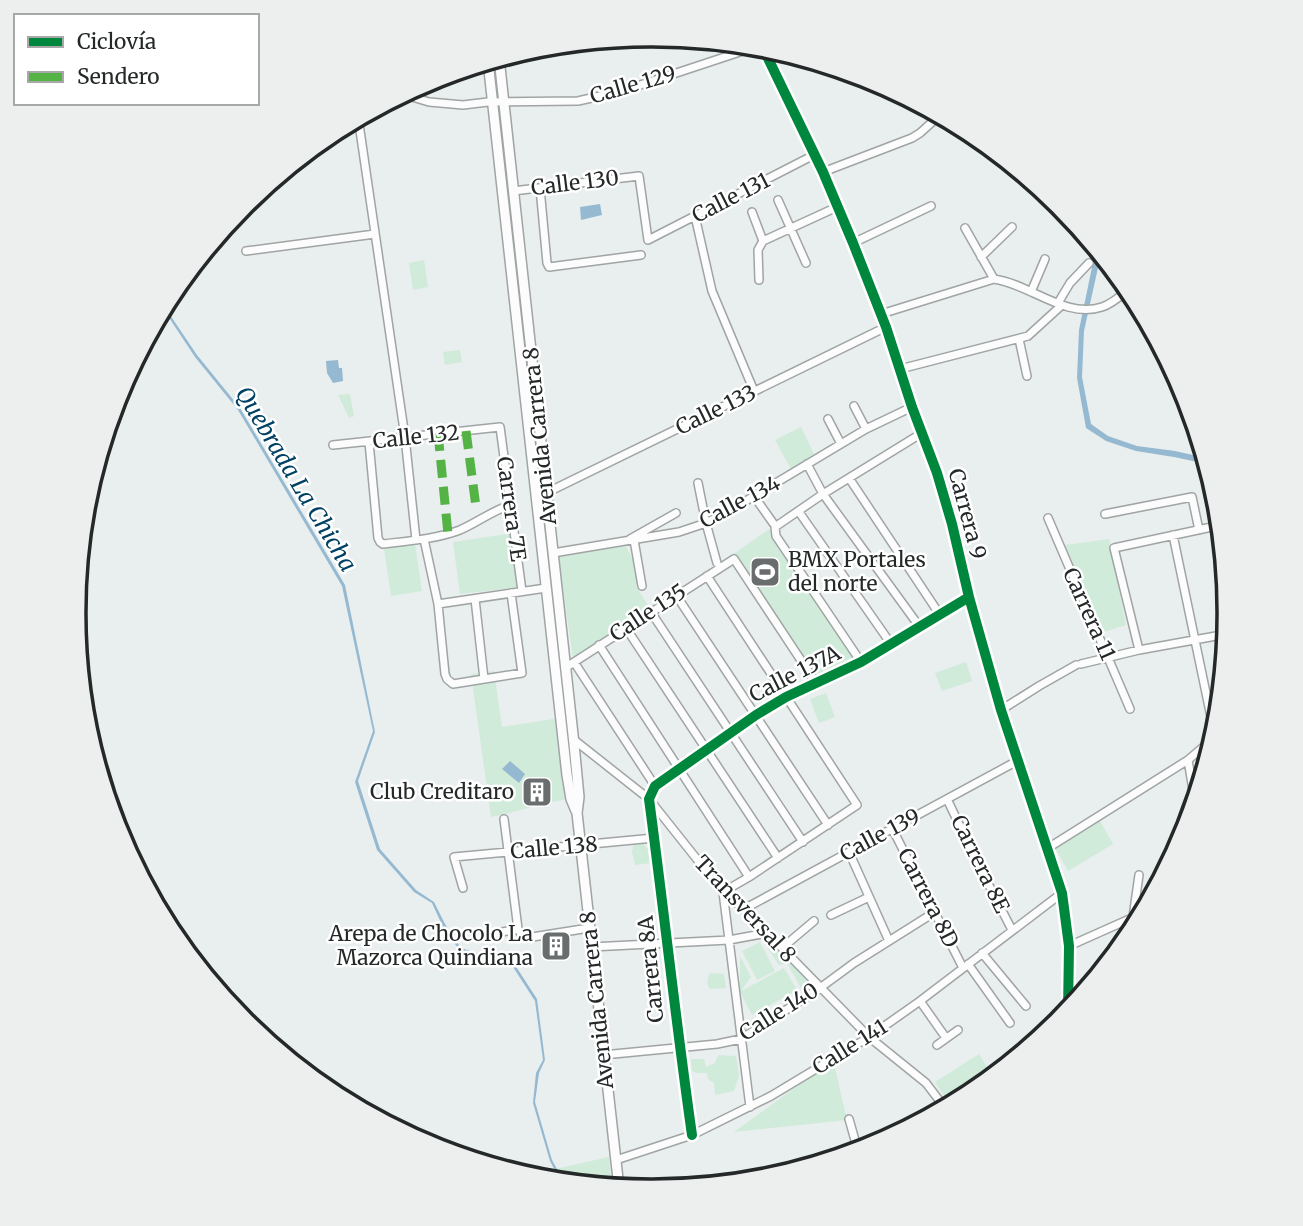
<svg xmlns="http://www.w3.org/2000/svg" width="1303" height="1226" viewBox="0 0 1303 1226" font-family="Merriweather,serif">
	<style>
		.green { fill: #d1ebda }
		.water { fill: #95b9d1 }
		.lines { fill: none; stroke-linecap: round; stroke-linejoin: round }
		.minor-casing { stroke: #a0a4a4; stroke-width: 10 }
		.major-casing { stroke: #a0a4a4; stroke-width: 12 }
		.minor { stroke: #fcfcfc; stroke-width: 7 }
		.major { stroke: #fcfcfc; stroke-width: 9 }
		.quiet { stroke: #55b245; stroke-width: 9; stroke-dasharray: 18 9; stroke-linecap: butt }
		.cycleway-casing { stroke: #fff; stroke-width: 15 }
		.cycleway { stroke: #00873e; stroke-width: 10 }
		.labels { text-anchor: middle; stroke-width: 5; stroke-linejoin: round; paint-order: stroke }
		.street-label { font-size: 21px; fill: #242828; stroke: #fff }
		.poi-label { font-size: 21px; fill: #242828; stroke: #fff; text-anchor: end }
		.water-label { font-size: 23px; font-style: italic; fill: #004163; stroke: #fff }
		.rim { fill: none; stroke: #242828; stroke-width: 3.5 }
	</style>
	<rect width="100%" height="100%" fill="#e9eeee"/>
	<path class="green" d="M424 260 428 287 413 290 409 263Z
		M460 350 462 362 445 365 443 352Z
		M350 394 354 416 349 418 338 395Z
		M801 427 814 454 791 469 775 440Z
		M769 529 859 662 828 676 813 677 732 555Z
		M514 533 521 587 460 594 453 542Z
		M1109 539 1126 625 1104 632 1065 545Z
		M415 544 422 591 391 596 384 549Z
		M625 544 639 573 636 586 650 609 573 658 558 557Z
		M966 662 972 681 942 691 935 673Z
		M494 671 502 727 560 718 570 799C543 802 518 812 491 817L471 674Z
		M826 693 835 717 819 723 810 699Z
		M1099 819 1113 844 1068 871 1054 846Z
		M641 840 649 851 651 863 635 865 632 852 634 841Z
		M767 939C782 953 798 966 809 984L802 990 787 963 779 965 764 943Z
		M760 942 775 971 757 980 742 951Z
		M740 956 751 977 741 991 784 968 797 990 752 1015 740 992Z
		M709 973 724 974 726 988 710 989 707 984Z
		M979 1054 993 1077 972 1094 950 1106 935 1082Z
		M718 1055 736 1056 739 1076 734 1091 715 1095 714 1083 708 1079 707 1073H697L692 1071 691 1059H704L706 1067 715 1063Z
		M833 1060 847 1120 734 1132Z
		M609 1157 612 1187 547 1181 546 1171Z"/>
	<path class="water" d="M600 204 602 215 581 220 580 207Z
		M1096 248 1101 254 1084 331 1082 377 1091 424 1108 436 1137 446 1175 451 1206 458 1207 464 1174 457 1136 451 1106 441 1086 428 1077 378 1079 330Z
		M165 303 166 309 197 355 240 408 345 585 375 732 358 781 380 849 416 890 434 902 445 924 461 948 515 965 537 999 545 1060 539 1073 535 1102 552 1160 564 1182H561L550 1161 533 1103 536 1073 543 1060 535 1001 513 967 460 951 443 927 432 903 414 892 377 850 355 782 373 731 342 586 238 410 195 357 164 310 163 306Z
		M338 360 339 368H342L343 381 333 383 327 373 326 361Z
		M510 761 525 774 519 783 502 769Z"/>
	<g class="lines">
		<g class="minor-casing">
			<path id="minor" d="M762 46 823 172 853 243 886 327 912 407 937 473 952 524 969 597 1001 710 1062 893 1069 946 1068 1012
				M402 94 429 102 463 105 488 102 578 101 622 91 758 46
				M358 117 405 437 416 540
				M823 172 912 138 920 133 940 115
				M540 188 547 263 549 267 641 255
				M513 191 639 176 648 240 814 155
				M778 200 806 263
				M752 212 763 241 758 250 759 280
				M695 216 712 291 754 391
				M965 228 994 279
				M763 241 837 207
				M853 243 931 206
				M246 251 375 234
				M981 257 1012 227
				M1031 292 1045 259
				M1058 303 1070 283 1089 263
				M881 314 994 279C1030 284 1065 319 1102 307 1112 304 1122 295 1129 289
				M1019 339 1027 376
				M900 369 1028 336 1062 305
				M854 406 866 429
				M828 419 841 444
				M369 442 378 538 380 542 383 544C409 541 436 539 460 530 478 522 492 511 510 505
				M333 445 500 427 522 591
				M807 464 823 494 919 626
				M849 478 940 615
				M698 483 706 523 717 563
				M546 493 886 327
				M754 496 773 523
				M799 512 891 644
				M1105 514 1192 497 1199 530
				M1048 518 1130 709
				M1173 535 1215 736
				M424 539 438 604 445 674 447 679 453 684 522 673 511 593
				M630 539 676 513
				M634 540 642 586
				M553 553 679 532 706 523 729 511 866 429 912 407
				M707 576 857 805 749 877 723 892 750 1107
				M676 595 828 825
				M475 599 484 679
				M438 604 546 588
				M651 612 803 842
				M626 628 778 858
				M599 645 749 877
				M1139 650 1114 548 1221 525
				M574 662 655 786
				M861 662 776 536 775 527 823 494 922 433
				M1081 664 1139 650 1227 634
				M565 668 734 559 816 683
				M1001 710 1039 686 1076 665
				M573 739 649 799 723 892 744 909 869 1037 926 1083 945 1108
				M1188 760 1194 796 1190 818
				M947 799 979 866 1012 930
				M504 819 518 929
				M892 828 963 968
				M1048 848 1188 760 1215 737
				M849 852 889 941
				M463 888 454 857 654 838
				M744 909 1017 761
				M831 915 869 897
				M1133 917 1139 875
				M497 933 518 929 522 936 526 938 589 928
				M1069 946 1143 913
				M591 947 729 940 767 933
				M782 948 814 921
				M982 953 1026 1006
				M968 964 1010 1023
				M920 1001 946 1038
				M937 1045 958 1030
				M603 1055 717 1044 741 1039 820 988 854 963 935 912
				M849 1119 858 1151
				M692 1135C676 1023 664 911 649 799L655 786 756 715 786 697 861 662 969 597
				M616 1160 692 1135 771 1096 869 1037 920 1001 1062 893"/>
		</g>
		<g class="major-casing">
			<path id="major" d="M499 58 574 744 579 797 577 813 619 1188
				M488 61 567 775 571 799 576 811"/>
		</g>
		<use href="#minor" class="minor"/>
		<use href="#major" class="major"/>
		<path class="quiet" d="M466 431 476 507
			M438 433 448 534"/>
		<g class="cycleway-casing">
			<path id="cycleway" d="M762 46 823 172 853 243 886 327 912 407 937 473 952 524 969 597 1001 710 1062 893 1069 946 1068 1012
				M692 1135C676 1023 664 911 649 799L655 786 756 715 786 697 861 662 969 597"/>
		</g>
		<use href="#cycleway" class="cycleway"/>
	</g>
	<defs>
		<g id="stadium-square" transform="scale(1.575)"><rect x="-9" y="-9" width="18" height="18" rx="4" fill="#696d6d" stroke="#fff"/><path d="M0-5a6.5 5 0 1 0 0 10a6.5 5 0 1 0 0-10ZM-3.5-1.8h7v3.6h-7Z" fill="#fff"/></g>
		<g id="building-square" transform="scale(1.575)"><rect x="-9" y="-9" width="18" height="18" rx="4" fill="#696d6d" stroke="#fff"/><path d="M-4-6H4V6H1V3H-1V6H-4ZM-2.5-4.3h1.7v1.8h-1.7ZM.8-4.3h1.7v1.8H.8ZM-2.5-1h1.7V.8h-1.7ZM.8-1h1.7V.8H.8Z" fill="#fff"/></g>
	</defs>
	<g fill-rule="evenodd">
		<use href="#stadium-square" x="765" y="572"/>
		<use href="#building-square" x="537" y="792"/>
		<use href="#building-square" x="556" y="946"/>
	</g>
	<g class="labels">
		<g class="street-label">
			<text transform="translate(633 85) rotate(-16)" y="7">Calle 129</text>
			<text transform="translate(575 183) rotate(-7)" y="7">Calle 130</text>
			<text transform="translate(731 198) rotate(-27)" y="7">Calle 131</text>
			<text transform="translate(716 410) rotate(-26)" y="7">Calle 133</text>
			<text transform="translate(540 436) rotate(-96)" y="7">Avenida Carrera 8</text>
			<text transform="translate(416 437) rotate(-6)" y="7">Calle 132</text>
			<text transform="translate(740 502) rotate(-28)" y="7">Calle 134</text>
			<text transform="translate(511 509) rotate(82)" y="7">Carrera 7E</text>
			<text transform="translate(967 514) rotate(75)" y="7">Carrera 9</text>
			<text transform="translate(648 613) rotate(-33)" y="7">Calle 135</text>
			<text transform="translate(1089 614) rotate(66)" y="7">Carrera 11</text>
			<text transform="translate(795 674) rotate(-27)" y="7">Calle 137A</text>
			<text transform="translate(880 835) rotate(-28)" y="7">Calle 139</text>
			<text transform="translate(554 848) rotate(-5)" y="7">Calle 138</text>
			<text transform="translate(980 864) rotate(64)" y="7">Carrera 8E</text>
			<text transform="translate(928 898) rotate(63)" y="7">Carrera 8D</text>
			<text transform="translate(745 909) rotate(47)" y="7">Transversal 8</text>
			<text transform="translate(651 969) rotate(-96)" y="7">Carrera 8A</text>
			<text transform="translate(597 1000) rotate(-96)" y="7">Avenida Carrera 8</text>
			<text transform="translate(779 1012) rotate(-32)" y="7">Calle 140</text>
			<text transform="translate(850 1047) rotate(-32)" y="7">Calle 141</text>
		</g>
		<g class="poi-label">
			<text x="788" y="567" text-anchor="start">BMX Portales<tspan x="788" dy="24">del norte</tspan></text>
			<text x="514" y="799">Club Creditaro</text>
			<text x="533" y="941">Arepa de Chocolo La<tspan x="533" dy="24">Mazorca Quindiana</tspan></text>
		</g>
		<g class="water-label">
			<text transform="translate(296 479) rotate(59)" y="8">Quebrada La Chicha</text>
		</g>
	</g>
	<path d="M0 0H1303V1226H0ZM651 47H652A565 565 0 0 1 1217 612V614A565 565 0 0 1 652 1179H651A565 565 0 0 1 86 614V612A565 565 0 0 1 651 47Z" fill="#edeeee" fill-rule="evenodd"/>
	<path class="rim" d="M651 47H652A565 565 0 0 1 1217 612V614A565 565 0 0 1 652 1179H651A565 565 0 0 1 86 614V612A565 565 0 0 1 651 47Z"/>
	<rect x="14" y="14" width="245" height="91" fill="#ffffff" stroke="#a7a9a9" stroke-width="2"/>
	<rect x="28" y="37" width="35" height="10" fill="#00873e" stroke="#a7a9a9" stroke-width="2"/>
	<text x="77" y="49" font-size="21" fill="#242828">Ciclovía</text>
	<rect x="28" y="72" width="35" height="10" fill="#55b245" stroke="#a7a9a9" stroke-width="2"/>
	<text x="77" y="84" font-size="21" fill="#242828">Sendero</text>
</svg>
